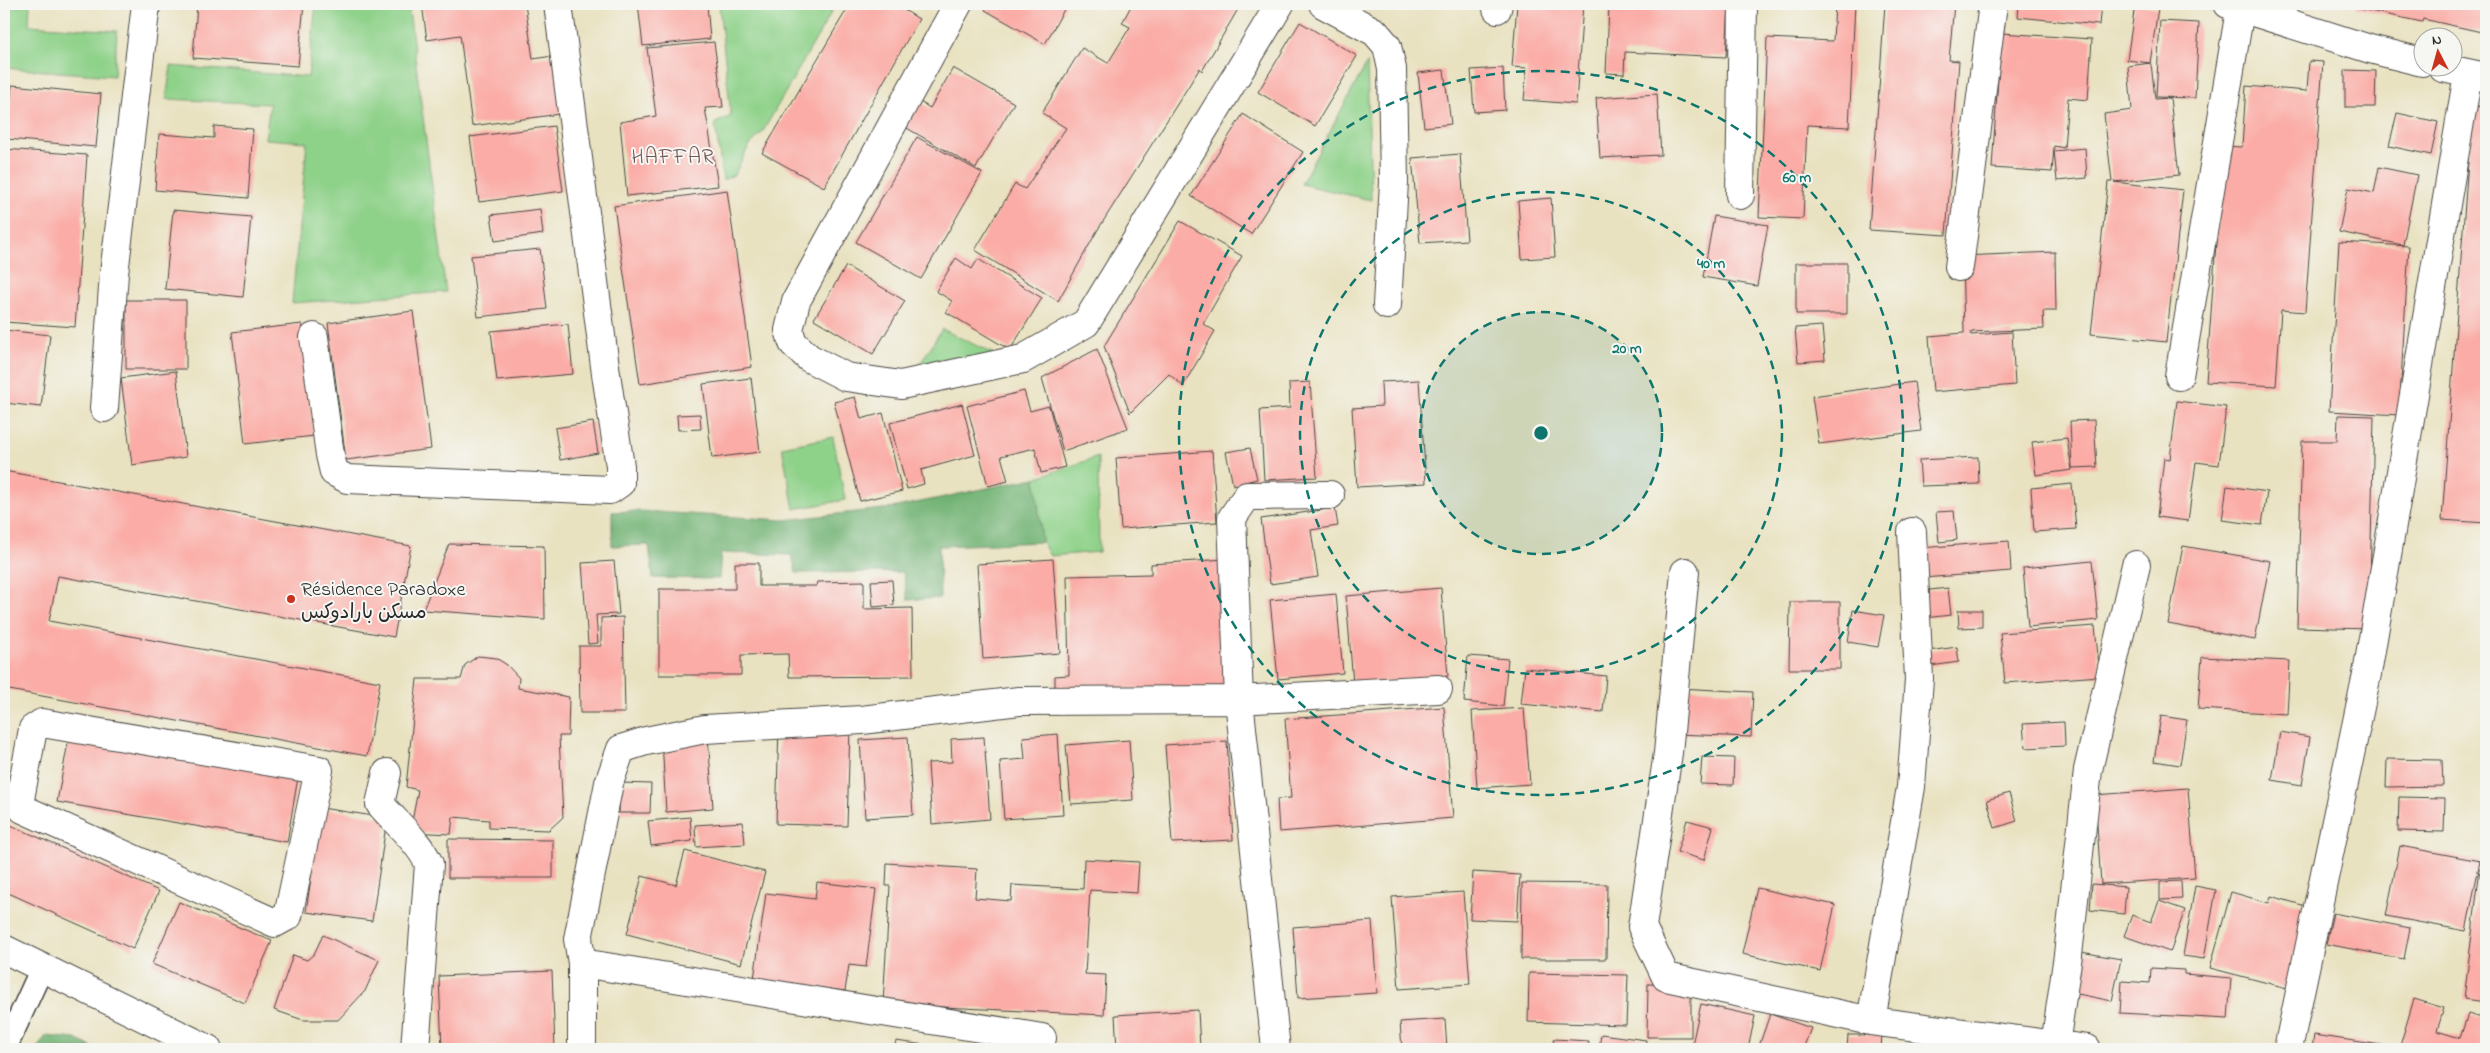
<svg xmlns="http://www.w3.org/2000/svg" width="2490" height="1053" viewBox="0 0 2490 1053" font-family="'Indie Flower','Playpen Sans Arabic',sans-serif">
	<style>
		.green { fill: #8ed189; stroke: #5c7e5a }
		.forest { fill: #72b375; stroke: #4e6f50 }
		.building { fill: #fbaca6 }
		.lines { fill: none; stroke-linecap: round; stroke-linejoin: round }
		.lane-casing { stroke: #484642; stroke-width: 25 }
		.street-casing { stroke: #484642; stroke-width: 30 }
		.secondary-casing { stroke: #484642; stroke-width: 30 }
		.lane { stroke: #fff; stroke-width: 22 }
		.street { stroke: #fff; stroke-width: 28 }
		.secondary { stroke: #fff; stroke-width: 28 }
		.ring { fill: none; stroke: #0f766e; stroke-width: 2.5; stroke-dasharray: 9 6 }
		.poi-dot { fill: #c8321e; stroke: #f6f6f2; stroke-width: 2 }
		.labels { text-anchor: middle; stroke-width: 4; stroke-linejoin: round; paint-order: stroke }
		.poi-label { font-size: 20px; fill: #2b2b2b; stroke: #f6f6f2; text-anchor: start }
		.neighbourhood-label { font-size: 21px; letter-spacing: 1px; fill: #745856; stroke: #f6f6f2 }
		.centre { fill: #0f766e; stroke: #f6f6f2; stroke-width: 2.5 }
		.ring-label { font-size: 15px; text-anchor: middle; font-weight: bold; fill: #0f766e; stroke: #f6f6f2; stroke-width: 4; stroke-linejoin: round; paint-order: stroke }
	</style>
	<rect width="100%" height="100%" fill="#f6f6f2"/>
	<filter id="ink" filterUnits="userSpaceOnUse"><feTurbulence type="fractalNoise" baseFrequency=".02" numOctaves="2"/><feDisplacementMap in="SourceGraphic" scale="10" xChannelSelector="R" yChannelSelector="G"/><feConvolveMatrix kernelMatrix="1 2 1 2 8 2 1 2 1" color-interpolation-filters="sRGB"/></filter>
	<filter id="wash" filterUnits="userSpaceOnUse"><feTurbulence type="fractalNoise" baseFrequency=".0096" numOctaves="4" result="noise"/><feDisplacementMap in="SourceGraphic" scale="20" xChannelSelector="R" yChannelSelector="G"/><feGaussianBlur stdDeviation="1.12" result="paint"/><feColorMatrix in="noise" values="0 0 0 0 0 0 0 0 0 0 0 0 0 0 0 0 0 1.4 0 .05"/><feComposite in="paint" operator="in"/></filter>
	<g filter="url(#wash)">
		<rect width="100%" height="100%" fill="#e9e2c1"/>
		<path class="green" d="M4 4H30L29 25 117 31 114 76 4 68Z
			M316 4H403L409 11 446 292 292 303 307 142 265 139 270 104 166 99 171 66 308 77Z
			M719 4H836L762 133 749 146 734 175 723 180 715 123 731 116Z
			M1367 63 1371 200 1301 184Z
			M942 329 1000 357 920 364Z
			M833 437 845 500 794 509 782 447Z
			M1098 457 1099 552 1050 556 1042 542 1035 478Z"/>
		<path class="forest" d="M1035 478 1042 542 939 546 940 598 908 600 903 572 796 573 792 555 721 553 719 579 653 578 649 545 612 546V512L640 511 784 520 892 508Z
			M46 1036 76 1039 95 1049H37Z"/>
		<g id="blocks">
			<path class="building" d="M197 4H304L298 66 193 58Z
				M422 4H525L533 59 559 55 567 113 472 126 460 35 427 40Z
				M638 4H707L710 39 643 46Z
				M850 4H894L919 19 824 187 762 153Z
				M989 4H1067L1045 44 985 10Z
				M1132 4H1241L1202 71 1200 68 1097 231 1058 301 975 250 1015 184 1025 189 1066 128 1042 113 1082 48 1108 63 1130 27 1122 23Z
				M1517 4H1583L1576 104 1524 100 1527 68 1512 67Z
				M1630 4H1729L1726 57 1625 52 1624 74 1606 73 1609 7 1630 9Z
				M1835 4H1855L1849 127 1807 125 1803 219 1759 217 1767 38 1833 41Z
				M1885 4H1954L1949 60 1959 61 1946 235 1869 230Z
				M2019 4H2101L2099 25 2018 17Z
				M2135 4 2158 8 2150 63 2127 60Z
				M2357 4H2486V33L2423 19 2422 22 2356 8Z
				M2160 21 2199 23 2195 98 2156 97Z
				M1300 22 1357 56 1315 126 1258 92Z
				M2001 33 2092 39 2088 100 2068 98 2064 148 2054 146 2052 172 1992 168Z
				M714 42 723 107 705 108 718 186 627 196 620 122 656 116 647 48Z
				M2309 61 2323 62 2305 312 2281 310 2276 386 2206 382 2223 146 2242 147 2246 86 2307 91Z
				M2151 63 2155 99 2170 98 2179 175 2114 182 2183 190 2166 342 2091 334 2108 182H2112L2104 114 2132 110 2128 66Z
				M953 68 1014 103 976 168 905 127 920 102 930 108Z
				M1503 68 1505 110 1474 112 1471 70Z
				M1444 70 1451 124 1424 127 1418 73Z
				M2345 70 2376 71 2375 107H2345Z
				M12 85 101 94 96 147 7 139Z
				M1657 94 1661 155 1600 158 1596 98Z
				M2472 106 2486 107V523L2442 520Z
				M2397 113 2438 122 2431 155 2389 146Z
				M1243 114 1303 152 1251 234 1191 196Z
				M214 126 253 129 248 198 155 190 159 134 214 138Z
				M554 126 563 191 479 202 470 137Z
				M917 137 982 173 921 279 856 242Z
				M2085 148 2087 178 2057 181 2054 151Z
				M4 149 87 155 75 327 4 322Z
				M1460 154 1467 240 1420 243 1412 158Z
				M2379 167 2417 175 2403 245 2339 232 2348 188 2374 193Z
				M727 190 752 367 640 384 614 206Z
				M1551 198 1555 257 1522 259 1518 201Z
				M540 209 543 234 495 241 491 215Z
				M173 210 251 217 243 297 165 289Z
				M1714 216 1768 225 1757 286 1703 277Z
				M1180 221 1242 256 1203 324 1215 331 1183 386 1169 374 1130 413 1104 346Z
				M2339 242 2409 246 2399 415 2329 411Z
				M540 249 547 309 478 317 471 256Z
				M2055 252 2056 311H2043L2044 329 1971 332V335L2012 332 2015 385 1933 392 1929 336 1964 333 1962 256Z
				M956 258 972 269 978 259 1042 298 1010 350 946 312 952 301 936 291Z
				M1796 263H1847V314H1796Z
				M846 266 905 301 873 354 814 319Z
				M126 300H186V369H126Z
				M413 311 431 449 346 460 328 323Z
				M302 324 314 436 245 444 232 332Z
				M568 324 573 374 497 381 491 331Z
				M1822 326 1825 360 1798 362 1795 328Z
				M4 330 50 335 41 407 4 403Z
				M1097 349 1128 428 1063 451 1042 378Z
				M176 371 186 457 132 465 121 378Z
				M751 378 760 452 712 458 703 384Z
				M1419 380 1426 483 1357 487 1352 408 1382 406 1381 382Z
				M1310 382 1317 477 1264 480 1260 410 1290 408 1289 383Z
				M1914 382 1921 431 1819 444 1812 396Z
				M1024 391 1030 411 1049 406 1065 467 1041 473 1035 448 1001 456 1008 481 988 486 967 406Z
				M855 397 861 419 883 413 902 491 860 501 834 402Z
				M2177 401 2226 407 2219 465 2196 462 2188 521 2157 517 2164 458 2170 459Z
				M962 404 975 455 921 470 924 484 907 489 890 423Z
				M700 414 701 429 678 430 677 415Z
				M2338 415 2374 416 2369 629 2297 627 2302 441H2337Z
				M2094 420 2097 467 2072 468 2070 421Z
				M593 422 598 453 560 460 555 428Z
				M2067 438 2072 470 2036 475 2032 442Z
				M1250 448 1257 479 1233 485 1226 452Z
				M1212 451 1217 522 1121 529 1116 458Z
				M1978 457 1979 484 1921 486 1919 460Z
				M4 471 411 546 394 637 58 576 49 621 380 682 367 756 4 689Z
				M2072 484 2076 529 2034 532 2031 488Z
				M2227 486 2267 492 2262 525 2222 520Z
				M1335 508 1338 526 1311 530 1318 577 1270 584 1261 519Z
				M1954 511 1957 540 1939 542 1936 512Z
				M2009 541 2011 571 1923 578 1920 548Z
				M449 544 544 546 545 619 423 610Z
				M2183 546 2270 561 2255 640 2168 624Z
				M1241 558 1244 687 1055 690V676L1069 675 1067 576 1151 574V564Z
				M1053 559 1060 653 983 659 977 564Z
				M614 561 619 614 596 615 598 643 588 644 582 563Z
				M2092 561 2098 620 2028 627 2023 568Z
				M735 563H759V586H816L817 582 864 581V609L912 608 913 676 789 677 788 654 741 655V675H659V589H735Z
				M892 580 894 605 873 607 871 581Z
				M1441 588 1448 676 1353 684 1346 596Z
				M1948 588 1951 615 1924 618 1921 591Z
				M1336 594 1343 673 1278 679 1270 600Z
				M1790 602H1840V669H1789Z
				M1853 610 1884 615 1878 647 1848 642Z
				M1958 610H1982V627L1959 628Z
				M623 617 625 713H580L579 646H601V618Z
				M2095 626 2100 676 2005 683 2000 633Z
				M1957 647 1959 662 1923 667 1921 652Z
				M478 656 496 658 507 665 519 678 518 688 569 697 568 736H559L563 817 549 830 489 828V820L453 817 451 834 410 832 418 790 406 787 417 679H461L465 665Z
				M1468 656 1508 659 1503 706 1464 702Z
				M2202 657 2290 661 2287 714 2198 709Z
				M1525 668 1606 676 1603 712 1521 704Z
				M1679 688 1753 692 1751 737 1676 734Z
				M1444 707 1453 818 1279 832 1277 799 1291 798 1285 719Z
				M1524 708 1530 784 1477 788 1472 711Z
				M2161 716 2187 720 2180 765 2154 761Z
				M2064 722 2065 746 2025 748 2023 724Z
				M779 727 850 729 847 826 776 824Z
				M2280 732 2310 737 2302 785 2272 780Z
				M1058 734 1063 815 1004 819 1000 761 1025 759 1023 737Z
				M708 736 713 808 666 812 662 739Z
				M69 737 298 777 287 842 57 802Z
				M908 737 913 815 865 818 860 740Z
				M984 737 990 819 932 824 928 763 952 762 951 739Z
				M1129 740 1133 800 1071 804 1066 745Z
				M1227 741 1233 840 1172 843 1165 745Z
				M1702 757 1734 758 1733 785 1700 784Z
				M2387 759 2442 760 2443 786 2386 787Z
				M620 783 651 784 650 813H619Z
				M2188 788 2195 878 2101 884 2095 795Z
				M2009 793 2017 821 1995 828 1987 800Z
				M2399 797 2445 798 2444 832 2398 831Z
				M321 808 387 818 372 921 306 912Z
				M690 817 692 841 651 846 648 821Z
				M1687 820 1713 827 1704 860 1677 852Z
				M743 822 745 844 696 847 695 825Z
				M6 823 159 891 133 949 4 891V828Z
				M448 839 553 840V878H448Z
				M2400 846 2480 861 2466 931 2386 916Z
				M685 851 765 872 741 964 627 934 642 876 676 885Z
				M1084 859 1139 862 1137 893 1090 890 1085 974 1106 975 1104 1015 883 1004 890 886H886L887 863 977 869 975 898 1011 901 1012 885 1083 889Z
				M2480 868 2486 869V1002L2464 999Z
				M1473 872 1520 875 1517 921 1470 919Z
				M2181 881 2182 899 2160 900V882Z
				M817 882 876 889 866 967 849 965 845 991 754 979 766 893 815 899Z
				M1522 883 1607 884 1606 959H1521Z
				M2092 884 2126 887 2124 914 2090 910Z
				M2195 886 2216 890 2204 959 2183 956Z
				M1757 888 1835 905 1820 971 1742 954Z
				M1463 892 1470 984 1399 989 1392 897Z
				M2231 892 2269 903 2271 896 2309 907 2287 988 2210 968Z
				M2159 901 2185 910 2170 952 2124 936 2132 915 2151 922Z
				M179 902 272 941 245 1003 152 964Z
				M2333 913 2410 928 2404 959 2326 944Z
				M1372 921 1377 993 1298 998 1293 927Z
				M323 935 379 960 365 991 338 1020H303L274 1010 293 955 307 960 314 954Z
				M2081 952 2121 959 2112 1001 2073 993Z
				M2151 968 2184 970V974L2231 978 2228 1019 2120 1013 2122 981 2150 983Z
				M552 971 555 1049H442L439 976Z
				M1529 973 1628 975 1626 1025 1528 1022Z
				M1648 984 1691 985V1037H1647Z
				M2414 999 2444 1008 2437 1031 2460 1038 2468 1014 2486 1019V1030L2480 1049H2399Z
				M1701 1004 1755 1016 1748 1049H1691Z
				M1198 1010 1200 1049H1117L1115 1015Z
				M1770 1014 1811 1028 1803 1049H1758Z
				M1445 1019 1447 1049H1402L1400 1022Z
				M1601 1034 1646 1040 1645 1049H1599Z
				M1848 1035H1882L1881 1049H1847Z
				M2314 1035 2388 1046V1049H2312Z
				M1554 1039 1589 1041 1588 1049H1553Z
				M896 1041 946 1048V1049H894Z"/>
		</g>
	</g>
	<g filter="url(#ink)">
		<use href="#blocks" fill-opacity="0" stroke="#484642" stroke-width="1"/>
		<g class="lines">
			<g class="lane-casing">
				<path id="lane" d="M5 1049 42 968"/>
			</g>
			<g class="street-casing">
				<path id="street" d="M958 4 796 301 789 330 793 343 809 358 846 377 901 385 1023 359 1086 323 1280 4
					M1323 4 1375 32 1387 46 1392 69 1394 182 1387 305
					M2228 4 2370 49 2422 62
					M1497 9 1498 4
					M2443 68 2486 77
					M1740 195 1743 4
					M1959 267 1993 4
					M314 337 330 455 334 472 347 479 610 490 620 483V466L606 374 558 4
					M2179 376 2241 4
					M104 408 114 274 146 4
					M1685 572 1668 753 1642 927 1666 977 1871 1021 2087 1049
					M42 723 319 770 288 916 275 923 23 809 20 799 33 729Z
					M387 773 380 804C396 823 420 843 429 864L415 1049
					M582 963 1042 1038
					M1871 1021 1911 787 1919 679 1912 532
					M2055 1045 2068 955 2088 770 2136 565
					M582 1049V963L578 939 609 783 621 749 646 741 705 729 862 720 1019 701 1239 700 1438 689
					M1276 1049 1239 700 1232 518 1247 496 1330 495
					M2288 1049 2367 674 2468 74"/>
			</g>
			<g class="secondary-casing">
				<path id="secondary" d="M4 949 208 1049"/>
			</g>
			<use href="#lane" class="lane"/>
			<use href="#street" class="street"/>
			<use href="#secondary" class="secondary"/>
		</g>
	</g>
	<circle cx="1541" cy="433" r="121" fill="#0f766e" fill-opacity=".12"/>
	<g class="ring">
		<circle cx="1541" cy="433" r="121"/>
		<circle cx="1541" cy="433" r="241"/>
		<circle cx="1541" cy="433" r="362"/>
	</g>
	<circle class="poi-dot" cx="291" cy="599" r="5"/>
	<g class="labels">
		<g class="poi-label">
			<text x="301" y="595">Résidence Paradoxe<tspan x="301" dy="23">مسكن بارادوكس</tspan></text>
		</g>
		<g class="neighbourhood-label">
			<text x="673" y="163">HAFFAR</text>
		</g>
	</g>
	<circle cx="1541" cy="433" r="8" class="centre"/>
	<g class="ring-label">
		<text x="1797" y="182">60 m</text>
		<text x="1711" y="268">40 m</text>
		<text x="1627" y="353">20 m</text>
	</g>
	<rect width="2490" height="1053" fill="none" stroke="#f6f6f2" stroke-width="20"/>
	<g transform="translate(2438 52) rotate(354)"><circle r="24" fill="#f6f6f2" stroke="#a5a5a2"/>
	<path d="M0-4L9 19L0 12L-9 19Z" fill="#c8321e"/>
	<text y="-8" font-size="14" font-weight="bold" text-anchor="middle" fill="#2b2b2b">N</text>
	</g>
</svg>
